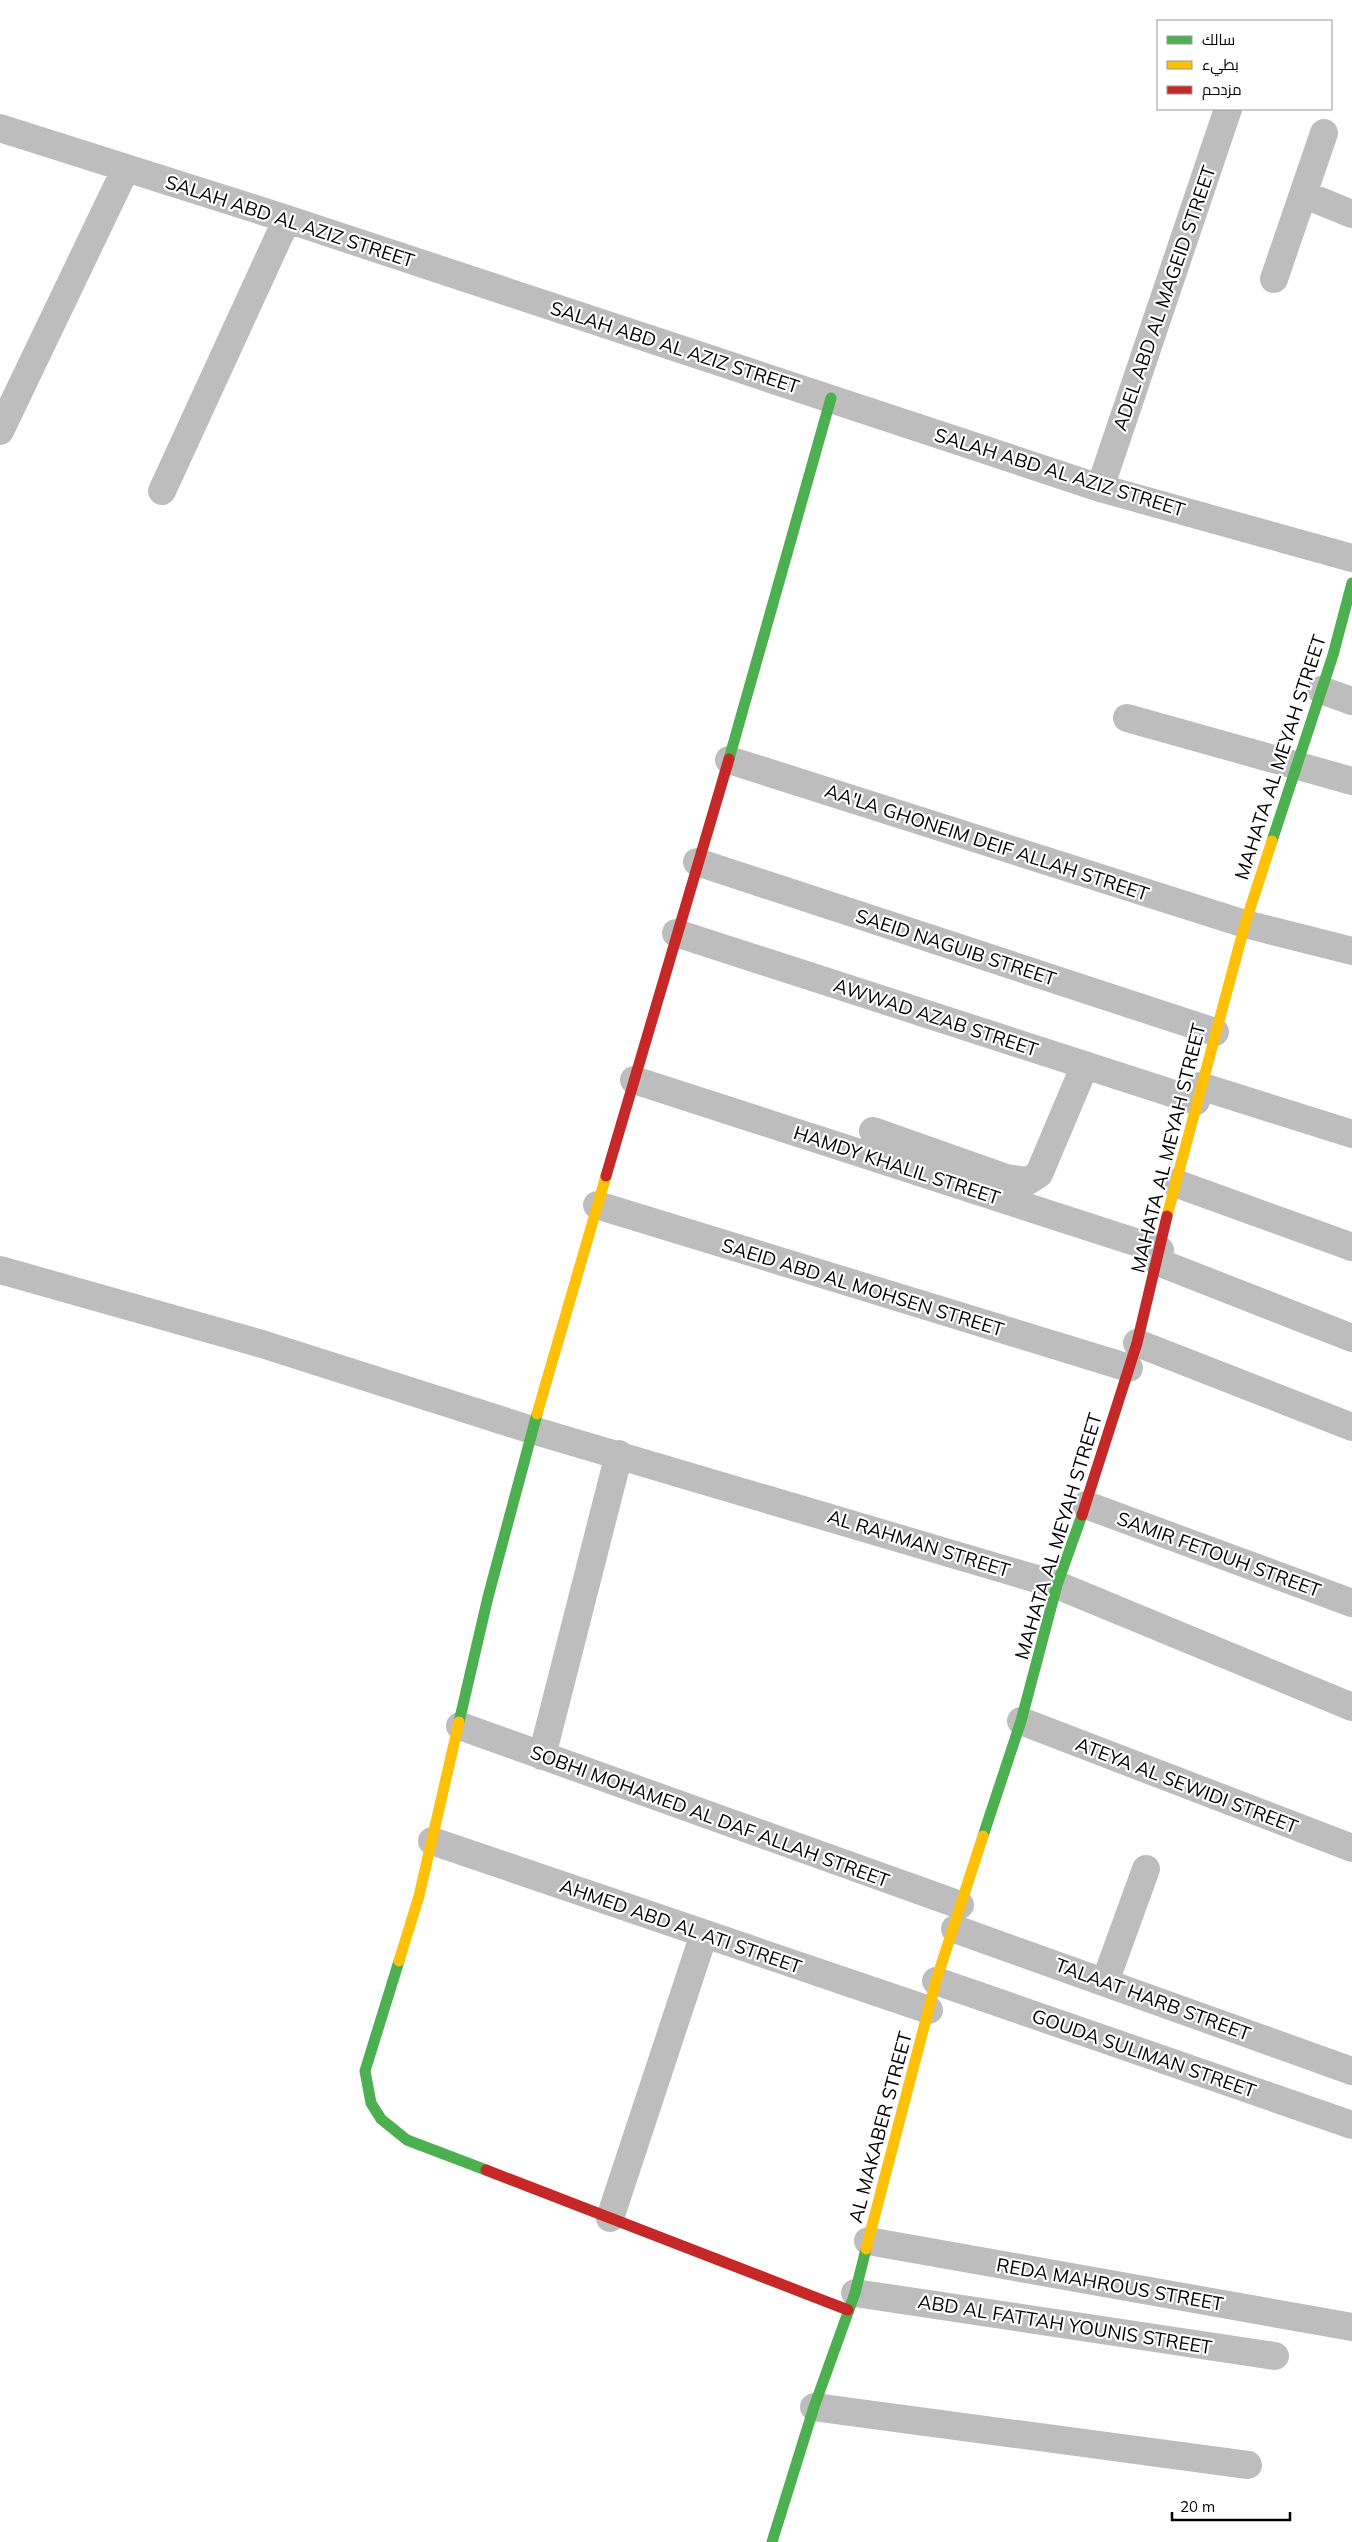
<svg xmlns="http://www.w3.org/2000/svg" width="1352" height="2542" viewBox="0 0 1352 2542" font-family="Mulish,Cairo,sans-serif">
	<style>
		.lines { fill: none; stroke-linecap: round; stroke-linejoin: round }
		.street { stroke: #bdbdbd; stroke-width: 28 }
		.fast { stroke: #4caf50; stroke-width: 11 }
		.slow { stroke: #ffc107; stroke-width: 11 }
		.jam { stroke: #c62828; stroke-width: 11 }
		.labels { text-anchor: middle; stroke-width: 4.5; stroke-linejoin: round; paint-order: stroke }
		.street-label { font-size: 19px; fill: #000; stroke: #fff }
	</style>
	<rect width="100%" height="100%" fill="#fff"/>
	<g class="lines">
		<path class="street" d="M0 128 287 219 1100 488 1352 558
			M1303 194 1352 214
			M1274 279 1324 133
			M0 431 126 168
			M1100 488 1228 109
			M162 491 287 219
			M1321 690 1352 701
			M1127 718 1352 781
			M729 760 1245 924 1352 951
			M697 862 1215 1032
			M676 933 1196 1101
			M634 1080 1160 1250
			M1200 1086 1352 1134
			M873 1131 1006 1178 1028 1181 1039 1174 1085 1065
			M1175 1183 1352 1247
			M597 1205 1129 1368
			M1158 1262 1352 1338
			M0 1270 262 1344 532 1430 1057 1585 1352 1707
			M1137 1343 1352 1427
			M1086 1505 1352 1603
			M1021 1721 1352 1848
			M460 1726 960 1905
			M542 1756 619 1454
			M432 1841 929 2010
			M955 1929 1352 2071
			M936 1981 1352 2125
			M1105 1982 1146 1869
			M610 2218 704 1934
			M868 2241 1352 2327
			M855 2293 1275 2356
			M814 2407 1248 2465"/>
		<path class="fast" d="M729 759 831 398
			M1272 841 1333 655 1352 583
			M459 1722 488 1597 537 1414
			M983 1836 1021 1721 1057 1585 1082 1515
			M399 1961 365 2071 371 2103 381 2119 407 2140 486 2170
			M772 2542 814 2407 855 2293 866 2249"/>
		<path class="slow" d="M1167 1216 1245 924 1272 841
			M537 1414 606 1176
			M399 1961 419 1896 459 1722
			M866 2249 936 1981 983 1836"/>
		<path class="jam" d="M606 1176 729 759
			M1082 1515 1137 1343 1167 1216
			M486 2170 848 2310"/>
	</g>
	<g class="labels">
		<g class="street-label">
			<text transform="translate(290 221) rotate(18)" y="7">SALAH ABD AL AZIZ STREET</text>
			<text transform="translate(1164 298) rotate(-71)" y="7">ADEL ABD AL MAGEID STREET</text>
			<text transform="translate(675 347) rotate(18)" y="7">SALAH ABD AL AZIZ STREET</text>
			<text transform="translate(1060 472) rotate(17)" y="7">SALAH ABD AL AZIZ STREET</text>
			<text transform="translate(1280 757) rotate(-72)" y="7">MAHATA AL MEYAH STREET</text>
			<text transform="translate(987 842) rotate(18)" y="7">AA'LA GHONEIM DEIF ALLAH STREET</text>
			<text transform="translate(956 947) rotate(18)" y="7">SAEID NAGUIB STREET</text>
			<text transform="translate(936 1017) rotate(18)" y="7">AWWAD AZAB STREET</text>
			<text transform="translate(1168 1148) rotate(-76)" y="7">MAHATA AL MEYAH STREET</text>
			<text transform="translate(897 1165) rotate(18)" y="7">HAMDY KHALIL STREET</text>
			<text transform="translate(863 1287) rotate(17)" y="7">SAEID ABD AL MOHSEN STREET</text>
			<text transform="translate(1058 1536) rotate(-73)" y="7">MAHATA AL MEYAH STREET</text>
			<text transform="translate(919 1543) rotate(17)" y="7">AL RAHMAN STREET</text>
			<text transform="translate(1219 1554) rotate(20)" y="7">SAMIR FETOUH STREET</text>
			<text transform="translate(1187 1785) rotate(21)" y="7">ATEYA AL SEWIDI STREET</text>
			<text transform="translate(710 1816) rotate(20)" y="7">SOBHI MOHAMED AL DAF ALLAH STREET</text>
			<text transform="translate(681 1926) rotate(19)" y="7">AHMED ABD AL ATI STREET</text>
			<text transform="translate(1153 1999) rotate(20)" y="7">TALAAT HARB STREET</text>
			<text transform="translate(1144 2053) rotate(19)" y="7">GOUDA SULIMAN STREET</text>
			<text transform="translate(880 2127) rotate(-75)" y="7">AL MAKABER STREET</text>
			<text transform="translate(1110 2284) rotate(10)" y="7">REDA MAHROUS STREET</text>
			<text transform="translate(1065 2324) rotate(9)" y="7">ABD AL FATTAH YOUNIS STREET</text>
		</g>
	</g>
	<rect x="1157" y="20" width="175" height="90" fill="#ffffff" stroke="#999999"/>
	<rect x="1167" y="36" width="25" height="8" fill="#4caf50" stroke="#999999"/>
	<text x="1202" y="45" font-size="15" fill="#000000">سالك</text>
	<rect x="1167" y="61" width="25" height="8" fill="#ffc107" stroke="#999999"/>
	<text x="1202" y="70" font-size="15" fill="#000000">بطيء</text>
	<rect x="1167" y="86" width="25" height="8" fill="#c62828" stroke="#999999"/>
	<text x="1202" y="95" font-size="15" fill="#000000">مزدحم</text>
	<path d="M1172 2512v8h118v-8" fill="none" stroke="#000000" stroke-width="2.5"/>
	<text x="1180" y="2512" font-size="15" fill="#000000" stroke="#ffffff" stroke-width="4" paint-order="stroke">20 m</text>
</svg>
